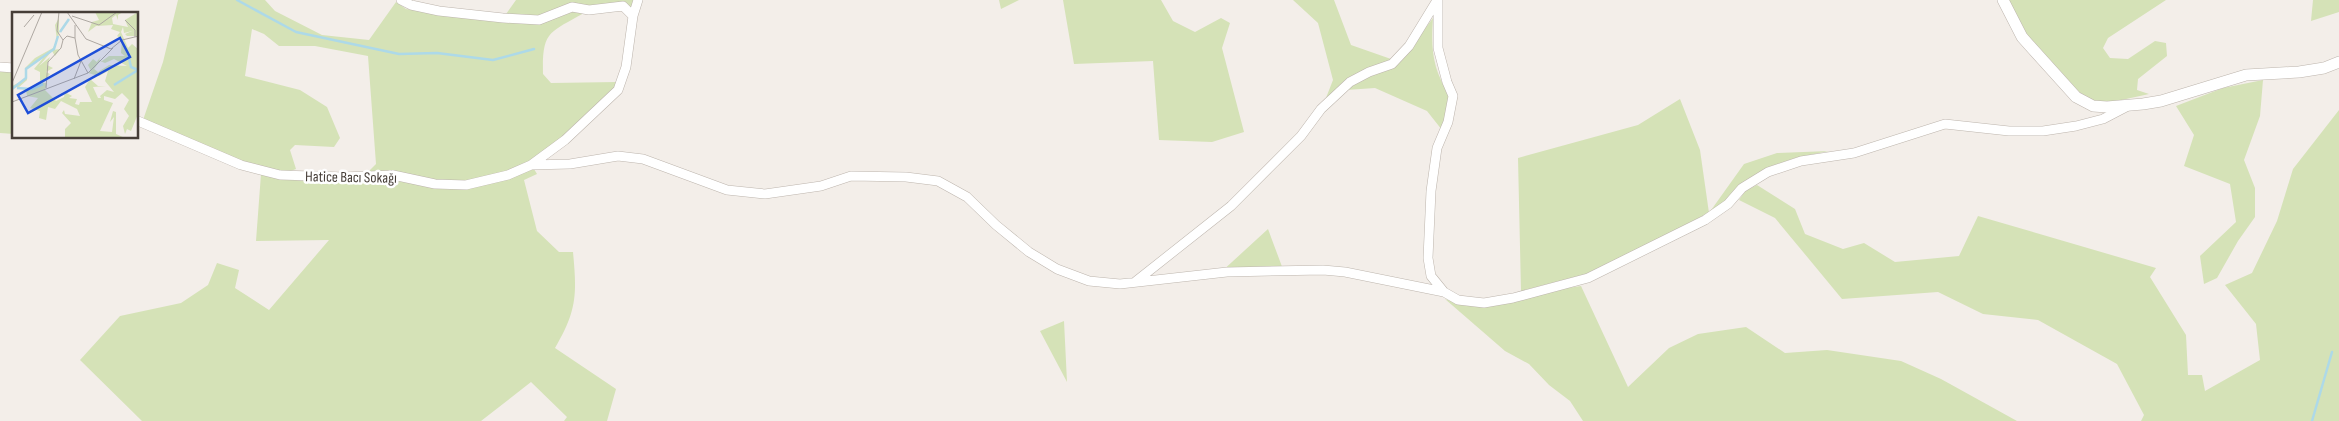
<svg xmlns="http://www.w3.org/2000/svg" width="2339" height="421" viewBox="0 0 2339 421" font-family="'Sofia Sans Condensed',sans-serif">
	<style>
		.green { fill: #d5e2b7 }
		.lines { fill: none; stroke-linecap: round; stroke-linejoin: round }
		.stream { stroke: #add9e8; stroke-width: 2.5 }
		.minor-casing { stroke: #bdb5ad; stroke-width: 10 }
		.tertiary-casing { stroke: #bdb5ad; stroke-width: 12 }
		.minor { stroke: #fff; stroke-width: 9 }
		.tertiary { stroke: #fff; stroke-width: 11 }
		.labels { text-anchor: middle; stroke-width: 5; stroke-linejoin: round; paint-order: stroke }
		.street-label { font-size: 15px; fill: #463e38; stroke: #fff }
		.inset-river { fill: none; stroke: #add9e8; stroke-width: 2.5 }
		.inset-road { fill: none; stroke: #aea8a2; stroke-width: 1 }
		.view { fill: #1d4ed8; fill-opacity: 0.15; stroke: #1d4ed8; stroke-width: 2.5 }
		.inset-edge { fill: none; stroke: #463e38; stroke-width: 2.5 }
	</style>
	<rect width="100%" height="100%" fill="#f3eee9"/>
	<path class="green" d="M178 0H265L275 11 322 35 369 40 396 2 406 9 434 13 540 23 572 10 584 13C549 33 542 31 543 74L551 83 617 82 616 89C589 113 560 146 529 163 479 191 421 180 368 172L376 164 368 56 315 46H279L264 34 252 29 245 76 300 90 327 107 340 138 334 147 295 145 290 150 296 169 280 175 234 159 143 120 163 62Z
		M516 0H636L632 12 624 4 538 16 506 14Z
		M999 0H1019L1001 9Z
		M1063 0H1161L1173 21 1195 32 1221 18 1230 23 1222 48 1244 132 1212 142 1159 140 1153 61 1074 64Z
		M1293 0H1334L1351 45 1391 59 1324 103 1333 80 1318 23Z
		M2006 0H2166L2108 38 2103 48 2110 58 2128 59 2155 41 2166 43 2167 56 2138 79 2137 90 2149 94 2117 101 2096 102 2080 93 2025 33Z
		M2313 0H2339V12L2311 21Z
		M1433 18C1431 49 1432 69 1450 96L1442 130 1427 111 1375 88 1346 90 1411 47Z
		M0 71 14 72V134L0 133Z
		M2263 80 2260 116 2244 160 2255 188V217L2238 241 2217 278 2204 284 2200 256 2236 222 2230 184 2184 166 2194 135 2176 106 2223 88Z
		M1680 99 1700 150 1709 213 1744 164 1777 153 1829 151 1795 158 1765 169 1739 186 1727 202 1709 214 1586 274 1521 291 1518 158 1638 125Z
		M2339 110V421H2141L2144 415 2117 364 2038 320 1983 314 1938 292 1842 299 1775 218 1739 200 1745 191 1757 185 1795 209 1805 234 1843 249 1864 243 1895 262 1959 256 1978 216 2156 268 2150 277 2186 335 2188 375H2202L2205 391 2260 360 2256 324 2225 285 2252 273 2277 221 2293 169Z
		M534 169 537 174 524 180 537 231 559 252H573C577 295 577 310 555 348L616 389 607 421H564L567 417 531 382 481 421H142L80 360 120 316 181 303 208 285 217 263 239 270 235 288 269 310 329 240 256 241 261 174C304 187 347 177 391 179 405 179 419 186 432 188 467 193 502 181 534 169Z
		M1268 229 1284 272 1220 273Z
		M1581 286 1628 387 1669 348 1698 334 1746 327 1785 353 1827 350 1901 361 1941 379 2017 421H1583L1570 401 1549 385 1529 364 1505 351 1445 299 1461 304Z
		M1064 321 1067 382 1040 331Z"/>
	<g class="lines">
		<path class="stream" d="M237 0 296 32 399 54 437 53 493 60 534 49
			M2312 421 2332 352"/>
		<g class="minor-casing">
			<path id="minor" d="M401 0 411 5 439 11 503 18 539 20 572 7 589 10 623 6 633 16
				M1438 0V48L1447 82 1453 96 1448 122 1437 148 1431 191 1428 258 1431 276 1444 292 1458 300 1484 303 1513 298 1588 278 1705 220 1728 204 1742 188 1768 172 1801 161 1854 153 1945 124 2009 131H2043L2076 126 2103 119 2126 107
				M0 67 14 68
				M138 121 241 165 280 175 343 177 393 175 435 184 466 185 508 175 531 165 570 164 618 156 643 159 727 190 765 194 821 186 851 176 906 177 938 181 967 197 996 225 1029 252 1057 269 1089 281 1120 284 1227 272 1323 270 1345 272 1444 292
				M531 165 565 140 618 90 626 67 633 16 638 0
				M1135 282 1231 206 1301 136 1321 109 1350 82 1369 72 1392 64 1409 46 1436 2"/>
		</g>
		<g class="tertiary-casing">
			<path id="tertiary" d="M2003 0 2022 37 2030 46 2076 97 2093 106 2107 107 2143 104 2161 101 2246 75 2299 72 2324 68 2339 62"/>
		</g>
		<use href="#minor" class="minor"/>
		<use href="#tertiary" class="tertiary"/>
	</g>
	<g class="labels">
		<g class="street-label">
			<text transform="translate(351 177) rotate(1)" y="5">Hatice Bacı Sokağı</text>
		</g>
	</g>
	<g transform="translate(12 12)">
		<rect width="126" height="126" fill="#f3eee9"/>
		<path d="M83 0H111L106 3V8L104 3 100 6 101 12 116 15 113 8 126 0 125 24H115L113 22 120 19 112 21 111 15 109 20 116 36 120 32 126 37V102L119 119 115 117 113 122 111 114 117 104 112 97 117 88 110 81 103 87 92 84V88L101 91 88 119 100 120 102 105 98 110 101 99 104 100V122L113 126H53V117L59 111 50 101 52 98 53 102 68 104 65 97 49 89 43 97 36 95 34 108 27 106 28 99 18 96 26 86 15 84 14 78 4 75 0 78V74L14 67 13 56 23 46 41 36 45 28 43 13 47 6V20L58 5 47 21 46 26 41 38 48 37 43 44 40 39 27 54 38 45 35 53 41 56 34 60 38 62 31 71H35L33 78 44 89 52 85 53 80 60 84 57 86 65 87 63 92 67 93 68 90H80L73 75 78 67 86 74H94L81 75 86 86H89L88 84 95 78 102 80 93 69 96 59 87 64 76 61 79 59 76 53 81 47 85 50 86 48 89 45 87 48 90 49 97 44H113L109 41 110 27 105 24 108 20 99 17 101 13 84 14 76 20 80 10 87 8ZM32 45 22 57 28 60V71L21 76H6L15 68 14 57ZM102 47 115 54 97 53 86 60 82 57 88 49 93 51Z" fill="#d5e2b7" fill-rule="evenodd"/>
		<path class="inset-river" d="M48 20 57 7M116 42 119 55 126 58M102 73 126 58M5 76 20 77 31 72M0 77 14 66V57L42 37 46 24"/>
		<path class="inset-road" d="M47 0 45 19 51 28M55 0 74 27 99 37 110 28 127 24M60 4 87 13 105 0M113 8 123 18V25M12 15 22 3M63 26 66 43 76 61 101 36M62 67 69 49M0 71 30 0M34 76 36 50 49 36 51 28 55 24 63 26V13M0 90 76 61"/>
		<path class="view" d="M108 26 118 45 16 101 6 83Z"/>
		<rect width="126" height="126" class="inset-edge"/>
	</g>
</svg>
